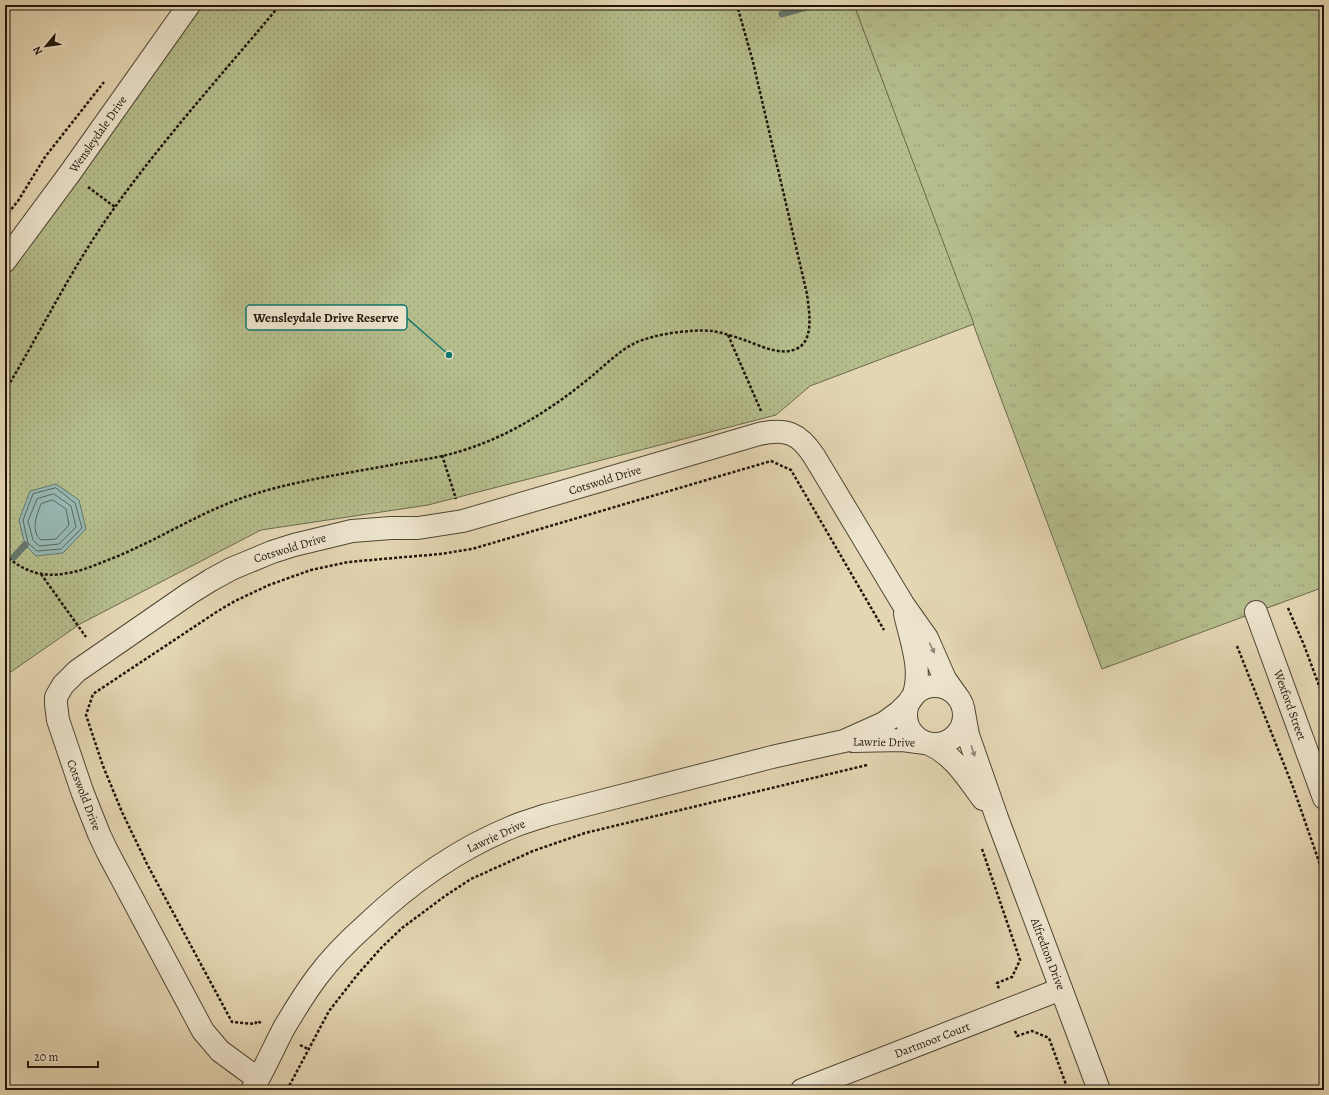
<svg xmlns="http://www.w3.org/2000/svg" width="1329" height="1095" viewBox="0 0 1329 1095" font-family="Alegreya,serif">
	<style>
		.grass { fill: url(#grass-tufts); stroke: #6a6a4c }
		.park { fill: url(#park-dots); stroke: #6a6a4c }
		.water { fill: #96b8b2; stroke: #66776f }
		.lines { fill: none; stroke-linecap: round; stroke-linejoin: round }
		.shore { stroke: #5a675e; stroke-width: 1 }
		.stream { stroke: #66776f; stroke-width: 7 }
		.minor-casing { stroke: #504635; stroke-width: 24 }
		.tertiary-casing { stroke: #504635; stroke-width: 24 }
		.path { stroke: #1f160b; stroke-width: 2.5; stroke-dasharray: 3 2; stroke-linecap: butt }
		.minor { stroke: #ede4cd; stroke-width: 22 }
		.tertiary { stroke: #ede4cd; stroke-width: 22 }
		.oneway { fill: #908776 }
		.labels { text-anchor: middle; stroke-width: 4; stroke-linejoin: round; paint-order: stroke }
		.street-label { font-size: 12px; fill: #1f160b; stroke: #ede4cd }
		.leader { fill: none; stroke: #0f766e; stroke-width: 1.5 }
		.callout-dot { fill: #0f766e; stroke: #ede4cd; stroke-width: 1.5 }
		.callout { fill: #ede4cd; stroke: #0f766e; stroke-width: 1.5 }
		.callout-label { font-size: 13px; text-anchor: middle; font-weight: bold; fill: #1f160b }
	</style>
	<defs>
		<pattern id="grass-tufts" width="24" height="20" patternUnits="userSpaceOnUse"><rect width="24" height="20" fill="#b5bd8c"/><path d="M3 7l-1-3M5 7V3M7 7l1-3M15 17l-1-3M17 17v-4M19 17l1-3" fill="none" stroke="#9ba277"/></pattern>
		<pattern id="park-dots" width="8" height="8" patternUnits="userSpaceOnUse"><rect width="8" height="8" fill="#b5bd8c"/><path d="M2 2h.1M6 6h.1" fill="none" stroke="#9ba277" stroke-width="1.8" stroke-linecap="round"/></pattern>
	</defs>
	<rect width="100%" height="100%" fill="#e4d6b2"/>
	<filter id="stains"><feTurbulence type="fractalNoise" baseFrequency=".005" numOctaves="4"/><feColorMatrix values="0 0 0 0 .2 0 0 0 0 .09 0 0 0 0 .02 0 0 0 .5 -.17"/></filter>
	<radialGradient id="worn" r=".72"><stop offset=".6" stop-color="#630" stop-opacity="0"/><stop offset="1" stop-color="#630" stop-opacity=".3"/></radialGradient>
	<path class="grass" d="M854 5H1324V587L1102 669Z"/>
	<path class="park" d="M192 5H854L974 324 810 386 776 415 428 505 261 530 80 624 5 676V246Z"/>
	<path class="water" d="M56 484 79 500 86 529 63 553 36 556 25 545 19 520 30 491Z"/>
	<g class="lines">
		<path class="shore" d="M56 488 75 503 82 528 61 549 37 551 28 543 23 520 33 494Z
			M54 494 71 506 76 527 59 544 39 546 33 540 28 521 37 499Z
			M53 500 66 509 69 525 56 539 41 540C30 531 37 514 41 504Z"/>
		<path class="stream" d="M782 14 814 5
			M14 557 25 545
			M5 567 7 564"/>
		<g class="minor-casing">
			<path id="minor" d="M5 261 70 173 189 5
				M1256 612 1324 798
				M905 614C911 641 923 670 913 697
				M258 1079 220 1051 203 1031 107 851 99 834 82 791 58 720 56 704V697L63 685 77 671 190 593 211 580 231 569 272 552 294 545 352 531 391 528H418L463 521 759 434C786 428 799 433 814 456L903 604 927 638 945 679 957 696
				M802 1090 1061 989"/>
		</g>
		<g class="tertiary-casing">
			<path id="tertiary" d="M906 715a29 29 0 1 1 58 0a29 29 0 1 1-58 0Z
				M964 713 968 735 997 818 1099 1090
				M853 741 902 740 925 743
				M929 744C953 754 968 779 983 799
				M252 1090C264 1070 273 1049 284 1028 294 1011 305 993 317 977 331 958 349 940 367 924 409 884 458 849 512 827 524 822 535 819 547 815L772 757 844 741 884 723 899 712 910 701"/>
		</g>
		<path class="path" d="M88 187 115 207
			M5 217 18 201 45 157 104 82
			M728 335 761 411
			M5 391C42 330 73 265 115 207 166 136 225 71 280 5
			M442 455 456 499
			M5 555C24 572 43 578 68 573 82 571 95 565 108 560 155 542 198 513 245 497 296 480 350 473 402 463 422 460 442 457 461 451 510 436 552 409 592 376 605 365 619 351 635 343 654 334 691 329 712 331 724 333 736 337 747 341 761 346 781 356 796 349 815 341 809 311 807 294L753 62 737 5
			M41 574 86 637
			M1288 608 1304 645 1324 699
			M1237 646 1293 787 1324 876
			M982 849 1020 960 1012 977 997 983 999 989
			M261 1023 257 1021 255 1024 232 1022 147 864 122 812 103 766 86 715 93 694 218 611 235 601 269 585 311 570 348 562 440 554 472 549 771 461 791 470 884 630
			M1015 1031 1017 1036 1032 1031 1049 1038 1068 1090
			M300 1045 308 1049
			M287 1090 329 1011 358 974 382 947 402 928 445 896 471 879 533 851 585 833 867 765"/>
		<use href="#minor" class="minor"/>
		<use href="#tertiary" class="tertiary"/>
	</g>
	<defs><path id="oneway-solid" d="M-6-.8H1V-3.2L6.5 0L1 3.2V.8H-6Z"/></defs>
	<g class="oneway">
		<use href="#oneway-solid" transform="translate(932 648) rotate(64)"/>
		<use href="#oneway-solid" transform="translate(973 751) rotate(72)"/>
	</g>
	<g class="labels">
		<g class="street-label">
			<text transform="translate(98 134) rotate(-55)" y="4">Wensleydale Drive</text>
			<text transform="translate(605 480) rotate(-17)" y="4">Cotswold Drive</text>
			<text transform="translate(290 548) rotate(-17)" y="4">Cotswold Drive</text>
			<text transform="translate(1290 705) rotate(70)" y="4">Wexford Street</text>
			<text transform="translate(884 742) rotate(1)" y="4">Lawrie Drive</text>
			<text transform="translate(84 795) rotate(69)" y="4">Cotswold Drive</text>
			<text transform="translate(496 836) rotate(-25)" y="4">Lawrie Drive</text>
			<text transform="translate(1048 954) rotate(69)" y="4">Alfredton Drive</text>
			<text transform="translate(932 1040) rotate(-21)" y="4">Dartmoor Court</text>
		</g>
	</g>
	<path class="leader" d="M449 355L407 318"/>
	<circle class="callout-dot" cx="449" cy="355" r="4"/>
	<rect class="callout" x="246" y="305" width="161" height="25" rx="4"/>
	<g class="callout-label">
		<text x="326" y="322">Wensleydale Drive Reserve</text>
	</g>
	<rect width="1329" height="1095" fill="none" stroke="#e4d6b2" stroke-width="20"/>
	<rect x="6" y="6" width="1317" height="1083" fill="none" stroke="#1f160b" stroke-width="2"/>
	<rect x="10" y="10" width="1309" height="1075" fill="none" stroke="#1f160b"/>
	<g transform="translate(46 46) rotate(241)" stroke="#ede4cd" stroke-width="3" paint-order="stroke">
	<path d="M0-3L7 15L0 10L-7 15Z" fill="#1f160b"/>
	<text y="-6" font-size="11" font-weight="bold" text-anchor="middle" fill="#1f160b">N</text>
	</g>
	<path d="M28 1061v6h70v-6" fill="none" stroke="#1f160b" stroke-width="2"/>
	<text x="34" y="1061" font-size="12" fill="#1f160b" stroke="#ede4cd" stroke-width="3" paint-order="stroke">20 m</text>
	<rect width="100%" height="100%" filter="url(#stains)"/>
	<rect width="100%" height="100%" fill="url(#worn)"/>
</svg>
